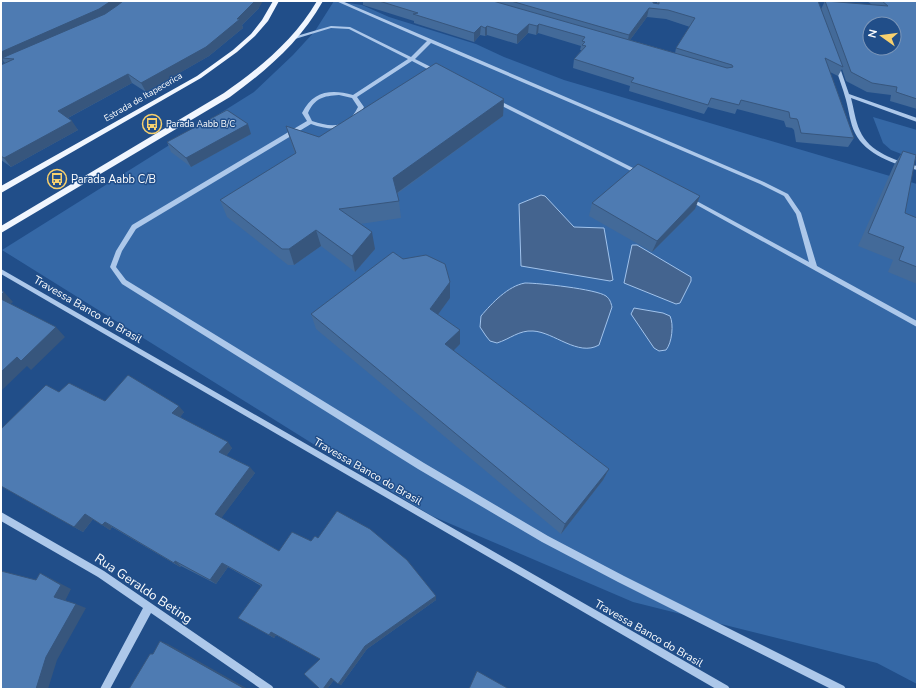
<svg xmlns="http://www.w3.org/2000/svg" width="918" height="690" viewBox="0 0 918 690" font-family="'Nunito Sans',sans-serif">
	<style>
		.green { fill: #3568a6 }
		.water { fill: #44648f; stroke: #a1c3ec }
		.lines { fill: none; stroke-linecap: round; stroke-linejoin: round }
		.minor { fill: #adc8ea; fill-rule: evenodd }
		.major { fill: #f1f6fe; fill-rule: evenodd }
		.wall { fill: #436a99; fill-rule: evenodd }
		.shaded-wall { fill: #37567d }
		.building { fill: #4e7bb2; stroke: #37567d; fill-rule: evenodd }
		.labels { text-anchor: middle; stroke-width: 3; stroke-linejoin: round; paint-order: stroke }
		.far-street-label { font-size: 9px; fill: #fff; stroke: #214e89 }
		.far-poi-label { font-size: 9px; fill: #fff; stroke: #214e89; text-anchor: start }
		.poi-label { font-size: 11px; fill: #fff; stroke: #214e89; text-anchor: start }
		.street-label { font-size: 11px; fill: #fff; stroke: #214e89 }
		.near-street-label { font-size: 13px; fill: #fff; stroke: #214e89 }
	</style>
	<rect width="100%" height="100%" fill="#214e89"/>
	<path class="green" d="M334 1 362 5 389 17 476 44 504 57 564 80 917 184V684L877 663 633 602 432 516 318 447 2 250 254 92 293 55 315 31Z
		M873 117 917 130V160L891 150 883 143Z"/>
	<path class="water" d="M541 195 545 196 574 227 604 228 613 280 610 281 521 266 519 204Z
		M632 245H637L691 277V281L680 303 676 304 624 283Z
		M525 283C539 283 596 289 606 296 610 299 611 303 612 307L599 345C578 357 554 332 533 331 519 330 510 339 497 343L490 341 486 336 480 327 481 316C492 303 508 286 525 283Z
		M634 308 663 313 670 316C674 324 672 343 666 350L659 351 654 348 631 314Z"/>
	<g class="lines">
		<path class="minor" d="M336 1H342L764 182 788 194 801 213 817 266 917 321V327L686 199 687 198H691L809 262 796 214 784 196 760 184 431 43 415 59 439 71V73H435L412 61 357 97 364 107C352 131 334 132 311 124L136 229 122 251 116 267 126 280 424 463 548 536 624 576 844 686 846 689H831L618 582 542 542 418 469 122 284 110 267 116 251 132 225 307 121 302 113C313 91 331 89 353 95L408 59 349 29 331 28 295 39H293V37L331 26 350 27 411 57 427 41ZM339 95 352 98 358 107C348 128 333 128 312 121L308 113C315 98 323 96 339 95Z
			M835 64 839 65 849 94 917 118V122L851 98C854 109 855 120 860 131 869 152 896 161 917 166V170C894 164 866 155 855 133 850 123 849 111 846 100 843 88 838 77 835 65Z
			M496 99 641 172 642 173 641 174H637L494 102 493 101Z
			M1 269 728 686 730 689H716L1 274Z
			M1 512 104 571 272 686 274 689H261L151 613 110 689H100L143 608 98 577 1 521Z"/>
		<path class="major" d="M273 1H279L268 21 255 36 237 52 201 78 1 193V186L197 76 233 50 251 34 262 20Z
			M317 1H323C300 42 267 70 230 97L1 233V226L224 93C261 67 294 40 317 1Z"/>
	</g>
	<path class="wall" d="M1 1 259 8 242 25 243 28 209 56 146 92 132 83 68 118 78 130 11 167 1 160V65L5 63 4 62 1 63Z
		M363 1H653V3L657 4V1H818L821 9 825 1 872 5 867 1H917V109L890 101 891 95 867 92 846 81 842 69 838 76 830 72 854 138 848 147 796 142 794 130 792 128 786 127 784 121 737 109 735 114 708 107 704 114 629 91 630 86 573 68 574 59 581 51V50H580L581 46 538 33 536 35 528 33 517 44 487 35 485 36 480 35 474 42 414 23V21L363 5ZM647 17 666 19 690 27 676 48 675 53 630 40Z
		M504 99 503 116 397 194 399 201 401 218 360 224 375 249 355 272 321 246 294 265H288L227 217 220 200 295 154 291 143 286 126 319 137Z
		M251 134 191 167 171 152 167 142Z
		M903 151 905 213 917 218V284L888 272 893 260 858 246 894 165Z
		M592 203 695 209 652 252 589 216Z
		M450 282V298L438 314 460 330V344L453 351 609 469 603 480 561 534 316 329 311 314Z
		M59 392 105 401 184 412 180 417 232 448 226 456 255 473 221 518 279 551 311 541 318 538 436 596V600L367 649 341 685 334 680 327 689H320V659L276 635 274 638 244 621 261 586 228 567 216 584 181 566 180 567 112 527 110 530 93 519 83 532 1 486Z"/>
	<path class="shaded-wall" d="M111 1H127L103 18 2 58 4 62 1 63V52Z
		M255 1H263L259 8 242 25 243 28 209 56 146 92 141 83Z
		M649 8 647 17 627 44 629 35Z
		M529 24 528 33 517 44V35Z
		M539 24 538 33 536 35 537 26Z
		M481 26 480 35 474 42V33Z
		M487 26V35L485 36V28Z
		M128 74 132 83 64 120 58 111Z
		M504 99 503 116 394 195 393 178Z
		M72 121 78 130 11 167 4 158Z
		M248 124 251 134 191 167 186 158Z
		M700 196 695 209 652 252 657 241Z
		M316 230 321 246 294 265 289 249Z
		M372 232 375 249 355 272 352 256Z
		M450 282V298L431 324 430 309Z
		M4 292 13 302 7 307 1 301V295Z
		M56 327 65 337 31 370 27 366 1 391V372L17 357Z
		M460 330V344L446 358 445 344Z
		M179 406 184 412 178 420 172 413Z
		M228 442 232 448 224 459 219 452Z
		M250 467 255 473 220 520 215 514Z
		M609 469 603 480 561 534 565 524Z
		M85 514 93 519 83 532 74 527Z
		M105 522 112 527 110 530 102 525Z
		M175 561 181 566 180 567 174 563Z
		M222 563 228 567 216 584 210 580Z
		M40 573 50 578 71 589 65 601 54 597Z
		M436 596V600L367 649 341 685 338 684 365 646Z
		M76 604 86 608 57 660 48 689H36L46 657Z
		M271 632 276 635 274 638 269 635Z
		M160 641 168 644 248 689H245Z
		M331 678 334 680 327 689H323Z"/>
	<path class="building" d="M1 1H111L99 9 1 52Z
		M123 1H255L237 19H240L206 47 141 83 128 74 58 111 72 121 4 158 1 156V65L14 59 2 58 105 14 118 5Z
		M379 1H493L727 68 733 67 732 65 676 48 695 18 668 10 649 8 629 35 511 1H653V3L659 4V1H818L843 67 825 58 854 138 801 133 798 121 797 119 790 118 789 112 741 100 739 105 711 98 708 105 631 82 634 78 574 59 586 46 582 45 585 42 582 41 585 37 539 24 537 26 529 24 517 35 487 26 485 28 481 26 474 33 413 14 418 13Z
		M825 1 888 6 882 1H917V99L896 92 897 87 872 83 851 72ZM870 24H894V48H870Z
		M436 63 504 99 393 178 399 201 339 209 372 232 352 256 316 230 289 249H282L220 200 296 153 286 126 319 137Z
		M227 110 248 124 186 158 167 142Z
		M903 151 916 155 905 213 917 218V267L899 260 904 247 868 233Z
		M638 164 700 196 657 241 592 203Z
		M393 252 403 259 426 255 445 264 450 282 430 309 460 330 445 344 609 469 565 524 311 314Z
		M1 290 4 292 1 295Z
		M1 299 56 327 21 361 17 357 1 372Z
		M128 375 179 406 172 413 228 442 219 452 250 467 215 514 279 551 292 532 311 541 315 536 318 538 337 511 370 529 407 560 436 596 365 646 338 684 331 678 323 689H320L304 674 320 659 271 632 269 635 238 618 262 585 222 563 210 580 175 561 174 563 105 522 102 525 85 514 74 527 1 486V429L46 385 59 392 69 383 105 401Z
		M1 571 36 580 40 573 61 585 54 597 76 604 46 657 36 689H1Z
		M160 641 245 689H129L150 654H153Z
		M477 671 509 689H469Z"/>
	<defs>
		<g id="bus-ring" transform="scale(1)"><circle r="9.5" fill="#214e89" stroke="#f7d06e" stroke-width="1.5"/><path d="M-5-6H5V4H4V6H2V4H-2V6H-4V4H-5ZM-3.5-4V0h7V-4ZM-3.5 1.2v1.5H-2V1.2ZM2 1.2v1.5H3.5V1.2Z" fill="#f7d06e"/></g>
	</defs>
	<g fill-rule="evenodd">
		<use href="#bus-ring" x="152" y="124"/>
		<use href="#bus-ring" x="57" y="179"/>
	</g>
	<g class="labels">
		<g class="far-street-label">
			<text transform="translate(143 97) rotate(-30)" y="3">Estrada de Itapecerica</text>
		</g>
		<g class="far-poi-label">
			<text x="166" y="127">Parada Aabb B/C</text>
		</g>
		<g class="poi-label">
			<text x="71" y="183">Parada Aabb C/B</text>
		</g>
		<g class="street-label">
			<text transform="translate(88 309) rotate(30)" y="4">Travessa Banco do Brasil</text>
			<text transform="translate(368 471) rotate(30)" y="4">Travessa Banco do Brasil</text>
			<text transform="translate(649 633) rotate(30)" y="4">Travessa Banco do Brasil</text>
		</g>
		<g class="near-street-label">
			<text transform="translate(144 588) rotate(34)" y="5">Rua Geraldo Beting</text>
		</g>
	</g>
	<rect width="918" height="690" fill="none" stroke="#ffffff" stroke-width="4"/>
	<g transform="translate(882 36) rotate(284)"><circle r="19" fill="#214e89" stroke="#7a95b8"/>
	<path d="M0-3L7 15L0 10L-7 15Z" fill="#f7d06e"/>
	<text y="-6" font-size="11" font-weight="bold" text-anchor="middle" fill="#ffffff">N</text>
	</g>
</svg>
